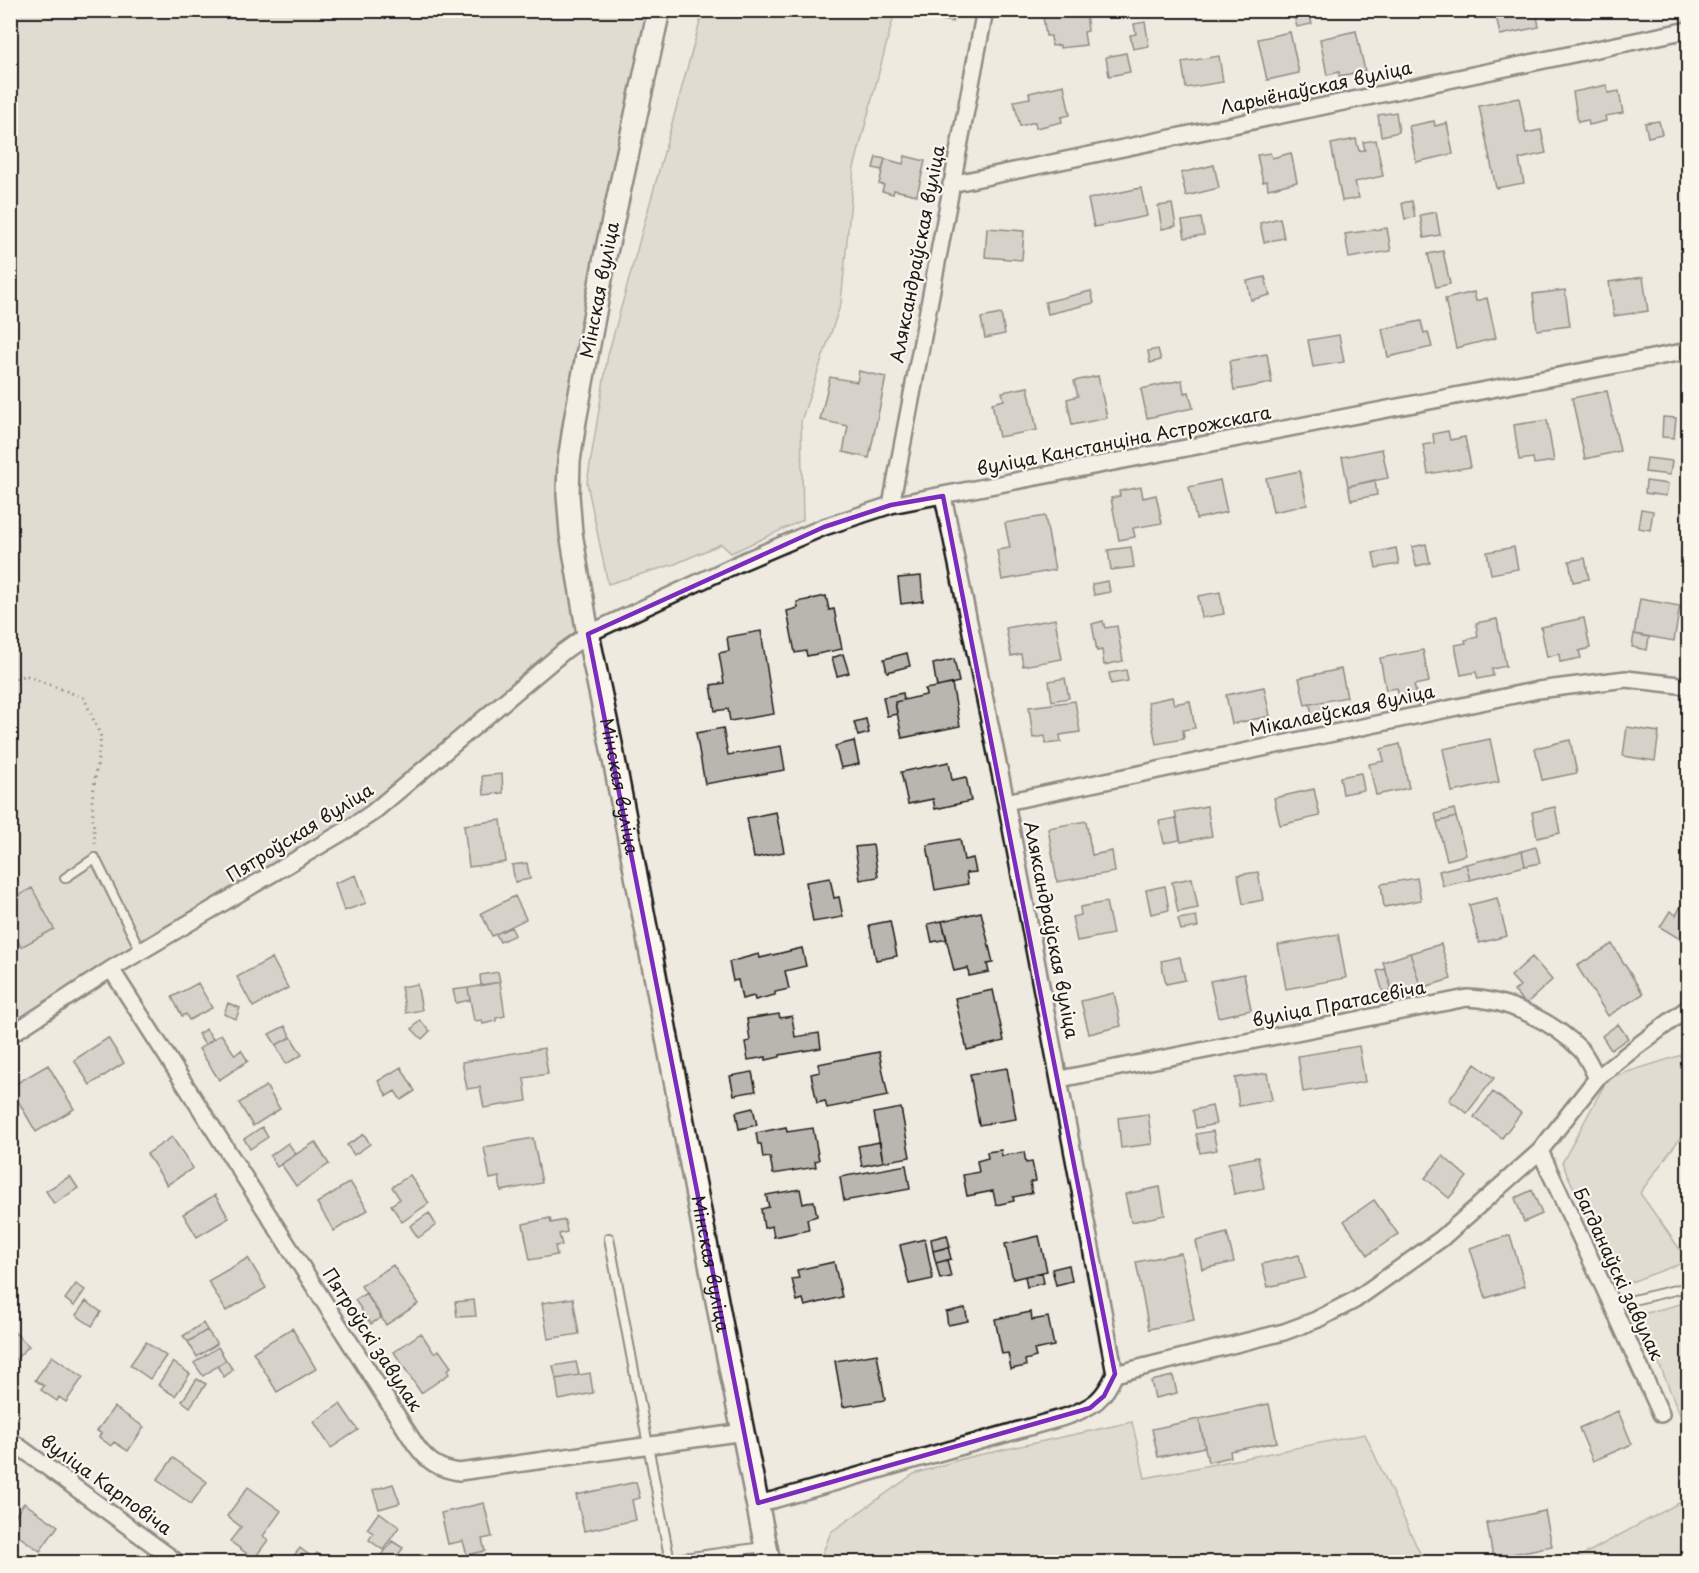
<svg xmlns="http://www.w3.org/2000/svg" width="1699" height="1573" viewBox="0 0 1699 1573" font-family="'Playpen Sans',sans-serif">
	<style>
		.green { fill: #ceccc2; stroke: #75746f; stroke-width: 1.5 }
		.building { fill: #b9b6af; stroke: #1c1c1c; stroke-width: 1.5 }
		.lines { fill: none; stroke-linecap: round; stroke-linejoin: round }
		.service-casing { stroke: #1c1c1c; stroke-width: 12 }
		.minor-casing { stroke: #1c1c1c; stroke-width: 20 }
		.secondary-casing { stroke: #1c1c1c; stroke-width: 26 }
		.path { stroke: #1c1c1c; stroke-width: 3; stroke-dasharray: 1.5 4.5; stroke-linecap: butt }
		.service { stroke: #fbf7ec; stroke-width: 8 }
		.minor { stroke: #fbf7ec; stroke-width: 15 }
		.secondary { stroke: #fbf7ec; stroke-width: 21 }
		.marked { fill: none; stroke: #7b2cbf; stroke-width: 4.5; stroke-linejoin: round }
		.labels { text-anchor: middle; stroke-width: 4.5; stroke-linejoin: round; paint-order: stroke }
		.street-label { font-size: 18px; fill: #1c1c1c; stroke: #fbf7ec }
	</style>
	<rect width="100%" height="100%" fill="#eeeadf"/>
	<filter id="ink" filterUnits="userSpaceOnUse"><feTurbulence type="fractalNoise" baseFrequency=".0167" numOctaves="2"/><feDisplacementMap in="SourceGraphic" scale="12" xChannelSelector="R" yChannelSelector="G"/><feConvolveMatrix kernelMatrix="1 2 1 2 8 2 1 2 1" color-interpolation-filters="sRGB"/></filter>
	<g filter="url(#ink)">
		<path class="green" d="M11 11H659L569 461 588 634 389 800 11 1035Z
			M703 11H895L854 168 841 303 801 421 803 520 731 553 721 544 675 564 608 584 587 483 608 355Z
			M1688 1053V1127L1640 1193 1688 1261 1620 1286 1562 1163 1608 1078Z
			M1688 1302V1434L1639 1315Z
			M1132 1422 1145 1478 1365 1434 1424 1562H819L831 1532 914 1474 965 1458Z
			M1688 1498V1562H1570Z"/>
		<path class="building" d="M923 10H956L953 22 921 16Z
			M1048 10 1086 12 1088 31 1084 32 1086 45 1060 48V45L1052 46 1051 36H1046L1043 16H1049Z
			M1149 10H1172V14L1150 17Z
			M1292 10H1308L1312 24 1297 27Z
			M1495 10H1536L1539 27 1500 35Z
			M1574 10H1607L1575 17Z
			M1145 22 1149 46 1133 49 1130 35 1136 34 1134 24Z
			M1356 31 1365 71 1339 76V72L1327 75 1320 39Z
			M1290 32 1299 73 1267 80 1258 39Z
			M1126 53 1130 72 1109 76 1106 57Z
			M1219 56 1223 82 1186 88 1182 62Z
			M1064 85 1070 115 1061 117 1062 122 1036 128 1035 122 1020 126 1014 101 1030 98 1029 93Z
			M1607 85 1608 93 1619 91 1623 113 1605 116 1606 121 1589 125 1588 120 1578 122 1573 92Z
			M1519 98 1526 133 1541 130 1546 153 1519 159 1524 183 1496 188 1479 106Z
			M1396 112 1399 132 1381 136 1378 115Z
			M1434 121 1435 126 1447 123 1453 154 1416 162 1409 126Z
			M1659 121 1662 134 1648 137 1645 123Z
			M1356 139 1359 151 1365 150 1363 142 1376 140 1383 176 1355 182 1359 198 1342 201 1331 144Z
			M1270 153 1272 158 1291 153 1297 182 1268 189 1267 181 1263 182 1257 155Z
			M905 156 925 161 917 195 894 190 893 194 882 191 884 185 879 184 885 159 903 164Z
			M876 157 885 159 882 170 873 168Z
			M1214 165 1219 188 1186 196 1181 173Z
			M1141 188 1147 216 1094 227 1088 199Z
			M1412 201 1415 217 1405 219 1402 203Z
			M1172 204 1176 226 1162 229 1158 206Z
			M1436 212 1440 235 1424 238 1420 215Z
			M1201 218 1204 235 1185 238 1182 221Z
			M1280 218 1284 238 1264 242 1260 223Z
			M987 228 1024 231 1022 260 985 257Z
			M1387 228 1391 251 1349 258 1345 234Z
			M1443 251 1450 284 1436 287 1428 254Z
			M1688 272V293L1684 273Z
			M1265 277 1270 295 1251 300 1247 281Z
			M1643 277 1648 311 1614 316 1609 282Z
			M1565 290 1570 326 1537 330 1533 294Z
			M1091 291 1094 303 1048 314 1045 302Z
			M1474 292 1476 301 1487 298 1496 338 1456 348 1445 299Z
			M1001 314 1005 334 985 338 981 318Z
			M1421 321 1424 333 1428 332 1432 347 1388 357 1382 329Z
			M1339 335 1344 362 1313 367 1308 340Z
			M1158 349 1161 360 1150 363 1148 351Z
			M1267 354 1272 383 1234 390 1229 361Z
			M859 371 886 377 869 458 843 452 848 426 820 420 830 377 857 382Z
			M1098 376 1107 418 1072 425 1067 399 1078 396 1074 381Z
			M1182 380 1184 393 1189 392 1193 408 1147 418 1141 389Z
			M1028 387 1037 430 999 437 992 403 1004 400 1002 392Z
			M1607 391 1620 451 1585 459 1572 398Z
			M1663 417 1676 418 1674 438 1662 437Z
			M1547 420 1554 461 1534 464 1533 458 1519 460 1514 425Z
			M1448 431 1450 440 1465 437 1471 467 1428 474 1423 445 1434 443 1433 434Z
			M1382 449 1388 478 1348 486 1342 457Z
			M1647 458 1672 461 1670 475 1645 472Z
			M1300 471 1307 505 1273 512 1266 478Z
			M1220 480 1227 512 1196 519 1189 487Z
			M1375 480 1377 495 1351 500 1348 486Z
			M1646 481 1668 484 1666 496 1645 493Z
			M1141 487 1143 498 1156 495 1162 523 1133 528 1135 537 1119 540 1111 498 1120 496 1119 491Z
			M1641 509 1653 511 1650 530 1638 528Z
			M1045 516 1055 570 1002 580 997 550 1010 548 1005 523Z
			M1684 530H1688V555L1681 553Z
			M1426 544 1430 563 1416 566 1412 547Z
			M1131 547 1134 567 1111 570 1108 550Z
			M1514 547 1518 569 1491 574 1487 552Z
			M1396 548 1399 564 1376 568 1373 553Z
			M1585 558 1589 579 1573 582 1569 561Z
			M921 576 923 601 901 604 898 578Z
			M1108 581 1110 592 1094 595 1092 584Z
			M1220 592 1224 614 1202 618 1198 596Z
			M826 596 829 610 834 609 842 649 807 656 806 651 795 653 787 611 798 608 797 602Z
			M1640 599 1680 606 1674 641 1634 634Z
			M1584 618 1590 648 1579 651 1581 658 1560 662 1559 654 1547 657 1541 627Z
			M1055 619 1062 659 1023 666 1021 654 1011 656 1006 628Z
			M1497 619 1506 666 1492 669 1493 676 1478 679 1476 672 1461 675 1455 645 1466 643 1465 640 1478 637 1476 623Z
			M1103 621 1105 628 1117 626 1123 661 1104 665 1102 650 1097 651 1092 624Z
			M761 631 774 714 730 721 728 709 715 711 711 685 724 683 719 653 729 651 727 637Z
			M1634 634 1649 637 1647 650 1632 647Z
			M1423 650 1429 682 1414 685 1416 692 1399 696 1397 688 1386 690 1380 658Z
			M907 653 910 666 887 672 884 659Z
			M843 654 849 673 837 676 832 658Z
			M954 659 959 682 937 687 933 664Z
			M1341 669 1347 697 1305 705 1299 678Z
			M1126 670 1128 681 1111 684 1109 673Z
			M1065 678 1069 698 1052 701 1049 681Z
			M952 684 960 726 902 738 895 702 926 695 925 689Z
			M1264 687 1270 716 1232 724 1226 695Z
			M903 693 904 700 895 702 897 714 887 716 883 697Z
			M1172 697 1174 704 1190 701 1195 728 1183 730 1184 739 1156 744 1148 702Z
			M1075 701 1080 732 1060 735 1061 742 1046 744 1045 736 1033 738 1029 707Z
			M1323 702 1326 719 1313 721 1310 704Z
			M866 719 869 733 858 736 854 722Z
			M1627 727 1659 732 1655 761 1623 756Z
			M723 728 728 755 781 746 785 770 705 784 696 733Z
			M1490 739 1499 782 1452 792 1443 749Z
			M1570 740 1577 773 1542 780 1535 748Z
			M854 741 859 764 841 768 835 746Z
			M1400 744 1409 788 1376 795 1369 764 1384 761 1381 749Z
			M949 762 952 780 966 777 971 801 935 809 933 799 908 804 901 772Z
			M1361 773 1364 790 1343 794 1340 777Z
			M502 774 503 793 484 795 482 776Z
			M1314 789 1320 816 1280 825 1274 798Z
			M1207 806 1212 836 1181 842 1175 812Z
			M1555 807 1560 833 1537 838 1532 812Z
			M1454 809 1456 817 1437 822 1435 814Z
			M776 812 784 852 754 858 747 818Z
			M1456 817 1466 855 1447 860 1437 822Z
			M1176 818 1180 840 1164 843 1159 821Z
			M501 820 506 862 469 867 464 825Z
			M1086 821 1092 855 1112 851 1115 872 1057 882 1048 828Z
			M960 839 964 860 973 858 976 872 966 873 968 884 935 890 927 845Z
			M873 845 878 877 860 880 855 847Z
			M1536 847 1540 863 1525 866 1522 851Z
			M1522 851 1525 866 1470 880 1466 864Z
			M527 863 530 879 515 882 512 865Z
			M1466 864 1470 880 1443 886 1439 871Z
			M1258 872 1263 900 1243 904 1238 875Z
			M356 875 366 903 344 911 335 883Z
			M830 878 834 898 839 897 843 917 813 922 806 882Z
			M1192 878 1198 908 1178 912 1172 882Z
			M1417 878 1421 900 1384 907 1381 884Z
			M1165 886 1169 910 1151 914 1146 890Z
			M32 888 54 929 21 947 10 928V900Z
			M1688 893V944L1660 927 1670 911 1676 915Z
			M515 896 526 919 492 936 481 913Z
			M1497 898 1507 936 1479 943 1469 905Z
			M1106 902 1113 934 1077 941 1072 917 1081 915 1080 907Z
			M981 912 993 963 987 964 989 972 969 976 968 968 954 971 942 921Z
			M1196 916 1198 927 1181 930 1178 919Z
			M890 921 897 956 876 960 869 925Z
			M942 921 947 939 932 942 928 924Z
			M511 927 515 935 500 942 496 934Z
			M1338 934 1346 978 1286 989 1278 945Z
			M1441 944 1451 979 1421 988 1410 953Z
			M1612 944 1643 994 1608 1016 1577 966Z
			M802 948 806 966 785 971 789 989 775 992V995L755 1000 754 996 742 999 738 980 733 981 729 962 759 954 760 958Z
			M1410 953 1421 988 1406 993 1404 986 1392 990 1383 962Z
			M1180 957 1185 980 1166 984 1161 961Z
			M1532 957 1552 980 1526 1004 1514 991 1520 986 1511 976Z
			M272 958 288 988 253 1007 237 977Z
			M1385 969 1392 990 1383 992 1377 971Z
			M498 972 500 982 481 985 480 975Z
			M1244 974 1251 1010 1218 1017 1210 981Z
			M500 982 505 1016 496 1018V1021L483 1024 482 1020 474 1021 468 988Z
			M198 983 212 1008 189 1020 186 1014 182 1016 172 997Z
			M417 984 422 1010 406 1013 401 987Z
			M468 988 470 1000 456 1003 453 990Z
			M993 990 1004 1041 967 1050 955 998Z
			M1114 993 1121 1026 1089 1034 1081 1001Z
			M228 1003 240 1008 236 1019 224 1014Z
			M779 1014 780 1018 792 1016 795 1037 819 1033 821 1048 780 1055V1057L766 1060V1057L748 1060 745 1042 750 1041 747 1019Z
			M420 1020 430 1031 422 1039 412 1029Z
			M1618 1024 1628 1038 1611 1050 1602 1036Z
			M285 1026 291 1037 276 1045 269 1034Z
			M206 1029 213 1039 205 1045 198 1034Z
			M221 1034 235 1055 241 1050 248 1061 219 1080 199 1049Z
			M291 1037 302 1055 286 1064 276 1045Z
			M108 1038 124 1063 90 1085 74 1060Z
			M1359 1046 1365 1082 1303 1092 1298 1056Z
			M544 1048 548 1074 524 1078 527 1101 484 1108 480 1087 467 1089 462 1062Z
			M879 1052 888 1096 827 1108 825 1101 817 1103 811 1074 820 1072 818 1064Z
			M1475 1064 1494 1078 1467 1113 1449 1100Z
			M48 1065 74 1109 36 1132 10 1087Z
			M401 1067 415 1091 401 1100 395 1091 387 1096 378 1081Z
			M1007 1068 1016 1119 979 1125 970 1074Z
			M752 1072 756 1091 734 1095 730 1076Z
			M1267 1073 1272 1100 1239 1106 1235 1078Z
			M266 1086 280 1109 253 1126 239 1103Z
			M1493 1092 1521 1113 1502 1138 1474 1117Z
			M1212 1106 1216 1124 1196 1128 1193 1110Z
			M753 1108 757 1125 739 1129 736 1112Z
			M901 1108 910 1157 883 1162 874 1113Z
			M1148 1114 1152 1144 1121 1148 1118 1118Z
			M262 1127 268 1137 250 1149 244 1139Z
			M786 1127 787 1132 813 1128 819 1160 815 1161 816 1167 773 1174 770 1157 763 1158 761 1144H758L756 1133Z
			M1213 1131 1217 1150 1200 1153 1196 1134Z
			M364 1134 370 1144 354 1155 347 1145Z
			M172 1137 193 1168 167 1185 147 1154Z
			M533 1138 542 1183 501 1191 499 1177 490 1179 484 1147Z
			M315 1142 329 1164 296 1186 281 1164Z
			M880 1142 883 1162 862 1166 858 1146Z
			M288 1143 296 1154 277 1167 270 1156Z
			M1001 1150 1002 1156 1024 1152 1026 1163 1032 1162 1036 1181 1030 1182 1032 1193 1013 1197 1014 1201 996 1205 993 1191 967 1196 963 1175 979 1172 977 1161 988 1158 987 1152Z
			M1443 1156 1467 1177 1449 1198 1425 1178Z
			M1258 1157 1264 1188 1234 1194 1228 1163Z
			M906 1165 910 1189 844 1201 840 1177Z
			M410 1175 429 1203 402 1222 391 1205 400 1199 392 1187Z
			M70 1176 78 1188 54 1204 46 1191Z
			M350 1182 368 1210 334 1231 317 1203Z
			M1160 1187 1165 1215 1131 1222 1125 1194Z
			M800 1189 803 1204 814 1201 817 1216 807 1219 809 1230 774 1237 772 1226 764 1228 761 1209 769 1207 766 1195Z
			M1532 1190 1542 1214 1524 1222 1515 1198Z
			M215 1195 229 1218 197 1237 183 1214Z
			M1374 1200 1398 1234 1368 1255 1344 1221Z
			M429 1213 436 1225 418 1238 410 1226Z
			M550 1218 551 1223 565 1220 567 1232 559 1234 562 1245 555 1246 557 1255 530 1260 523 1224Z
			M1227 1233 1234 1262 1202 1269 1196 1241Z
			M947 1235 950 1247 933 1251 931 1239Z
			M1510 1235 1525 1286 1486 1298 1470 1248Z
			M1039 1236 1047 1271 1013 1279 1005 1244Z
			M925 1239 933 1279 909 1284 900 1245Z
			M948 1247 951 1259 936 1263 933 1251Z
			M1181 1253 1194 1320 1149 1329 1136 1262Z
			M1299 1255 1305 1278 1268 1287 1262 1264Z
			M248 1258 266 1288 226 1311 208 1281Z
			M947 1260 951 1277 940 1279 936 1263Z
			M834 1262 842 1297 805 1306 803 1299 797 1301 792 1279 799 1278 797 1270Z
			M393 1265 418 1304 386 1325 361 1286Z
			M1069 1265 1072 1281 1056 1285 1052 1269Z
			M1042 1273 1044 1283 1027 1287 1025 1276Z
			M76 1284 85 1290 74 1306 65 1299Z
			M366 1293 382 1317 371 1324 355 1300Z
			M573 1298 579 1334 548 1339 542 1303Z
			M474 1300 476 1316 457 1317 455 1302Z
			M86 1301 101 1312 92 1326 76 1315Z
			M965 1308 968 1321 948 1325 946 1312Z
			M1031 1312 1032 1320 1048 1317 1054 1346 1034 1350 1036 1357 1025 1360 1026 1366 1011 1369 1008 1353 1002 1354 995 1319Z
			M203 1323 207 1330 188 1342 183 1336Z
			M10 1328 29 1346 10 1365Z
			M292 1328 316 1369 277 1392 253 1352Z
			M207 1330 217 1344 197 1357 188 1342Z
			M421 1333 434 1353 439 1350 451 1367 447 1370 449 1374 421 1393 394 1352Z
			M146 1342 166 1356 150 1379 130 1365Z
			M218 1347 226 1360 203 1376 194 1363Z
			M877 1354 885 1400 843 1407 835 1361Z
			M52 1356 83 1377 66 1402 59 1397 57 1401 41 1390 44 1386 35 1380Z
			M226 1360 233 1370 224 1377 217 1366Z
			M173 1362 190 1374 175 1396 158 1385Z
			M576 1362 579 1375 556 1379 553 1366Z
			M590 1373 593 1393 559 1400 556 1379Z
			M1173 1376 1177 1393 1155 1398 1151 1381Z
			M197 1379 206 1384 190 1407 182 1401Z
			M340 1404 358 1430 331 1448 314 1422Z
			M1269 1404 1277 1442 1230 1451 1231 1457 1208 1462 1199 1419Z
			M114 1407 144 1427 128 1451 114 1442 111 1446 99 1437 101 1433 97 1431Z
			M1618 1411 1632 1444 1593 1461 1579 1428Z
			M1199 1419 1205 1447 1158 1457 1152 1429Z
			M173 1458 207 1482 191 1504 157 1480Z
			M636 1482 640 1498 632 1500 636 1520 584 1531 576 1495Z
			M393 1484 400 1503 379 1509 373 1490Z
			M248 1487 281 1511 263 1536 268 1540 254 1559 230 1541 241 1527 227 1516Z
			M24 1503 58 1526 40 1551 10 1530V1523Z
			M484 1503 492 1537 482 1539 485 1551 467 1555 463 1541 448 1544 441 1513Z
			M1545 1511 1552 1546 1493 1558 1487 1523Z
			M379 1512 399 1527 383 1550 369 1540 373 1533 367 1529Z
			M392 1541 403 1548 393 1562H386L380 1558Z
			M300 1548 313 1558 317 1553 330 1562H289Z"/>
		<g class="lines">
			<g class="service-casing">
				<path id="service" d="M65 878 95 858 141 952
					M609 1238 670 1562
					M1612 1305 1688 1287
					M669 1560 763 1547"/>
			</g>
			<g class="minor-casing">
				<path id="minor" d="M951 184 1688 30
					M943 496 1006 802 1115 1374
					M891 505 985 10
					M1006 802 1538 690 1626 679 1688 686
					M111 969 415 1444C427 1461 438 1469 459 1472L744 1432
					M10 1035 111 969 348 829 372 813 563 652 588 634 744 561 824 527 891 505 1688 351
					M1060 1079 1467 998C1506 999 1553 1021 1581 1050 1588 1058 1592 1069 1597 1078
					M1540 1151 1612 1305 1661 1414
					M1115 1374 1284 1332 1316 1320 1355 1300 1441 1239 1540 1151 1597 1078 1636 1047 1688 1008
					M10 1440 177 1562
					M758 1503 773 1500 1068 1416C1094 1406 1103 1400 1115 1374"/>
			</g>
			<g class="secondary-casing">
				<g id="secondary">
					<path id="s1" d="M659 10 605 257 575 421 569 461 568 495 571 533 588 634 611 744 723 1332 769 1562"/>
				</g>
			</g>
			<path class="path" d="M10 681 25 675 84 698 101 737 92 800 95 847"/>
			<use href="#service" class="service"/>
			<use href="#minor" class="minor"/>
			<use href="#secondary" class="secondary"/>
		</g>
	</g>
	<path d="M0 0H1699V1573H0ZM943 496 1115 1374 1104 1396 1090 1408 758 1503 588 634 824 527 891 505Z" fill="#eeeadf" fill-opacity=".55" fill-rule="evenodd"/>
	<path class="marked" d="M943 496 1115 1374 1104 1396 1090 1408 758 1503 588 634 824 527 891 505Z"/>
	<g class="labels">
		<g class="street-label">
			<text transform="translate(1316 88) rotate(-12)" y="6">Ларыёнаўская вуліца</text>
			<text transform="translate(918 254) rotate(-79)" y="6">Аляксандраўская вуліца</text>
			<text transform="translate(600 290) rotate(-79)" y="6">Мінская вуліца</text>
			<text transform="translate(1124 441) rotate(-11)" y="6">вуліца Канстанціна Астрожскага</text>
			<text transform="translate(1342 711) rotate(-12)" y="6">Мікалаеўская вуліца</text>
			<text dy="6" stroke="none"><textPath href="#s1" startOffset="790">Мінская вуліца</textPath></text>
			<text transform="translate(300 833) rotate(-32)" y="6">Пятроўская вуліца</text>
			<text transform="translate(1051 930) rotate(79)" y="6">Аляксандраўская вуліца</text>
			<text transform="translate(1339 1004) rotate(-11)" y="6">вуліца Пратасевіча</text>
			<text dy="6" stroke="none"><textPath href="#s1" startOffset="1276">Мінская вуліца</textPath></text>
			<text transform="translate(1618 1274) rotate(65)" y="6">Багданаўскі завулак</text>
			<text transform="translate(372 1340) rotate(57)" y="6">Пятроўскі завулак</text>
			<text transform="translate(106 1485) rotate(36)" y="6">вуліца Карповіча</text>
		</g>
	</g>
	<rect width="1699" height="1573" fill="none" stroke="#fbf7ec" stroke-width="36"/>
	<rect x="18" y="18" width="1663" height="1537" fill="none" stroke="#1c1c1c" stroke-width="2" filter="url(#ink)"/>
</svg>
